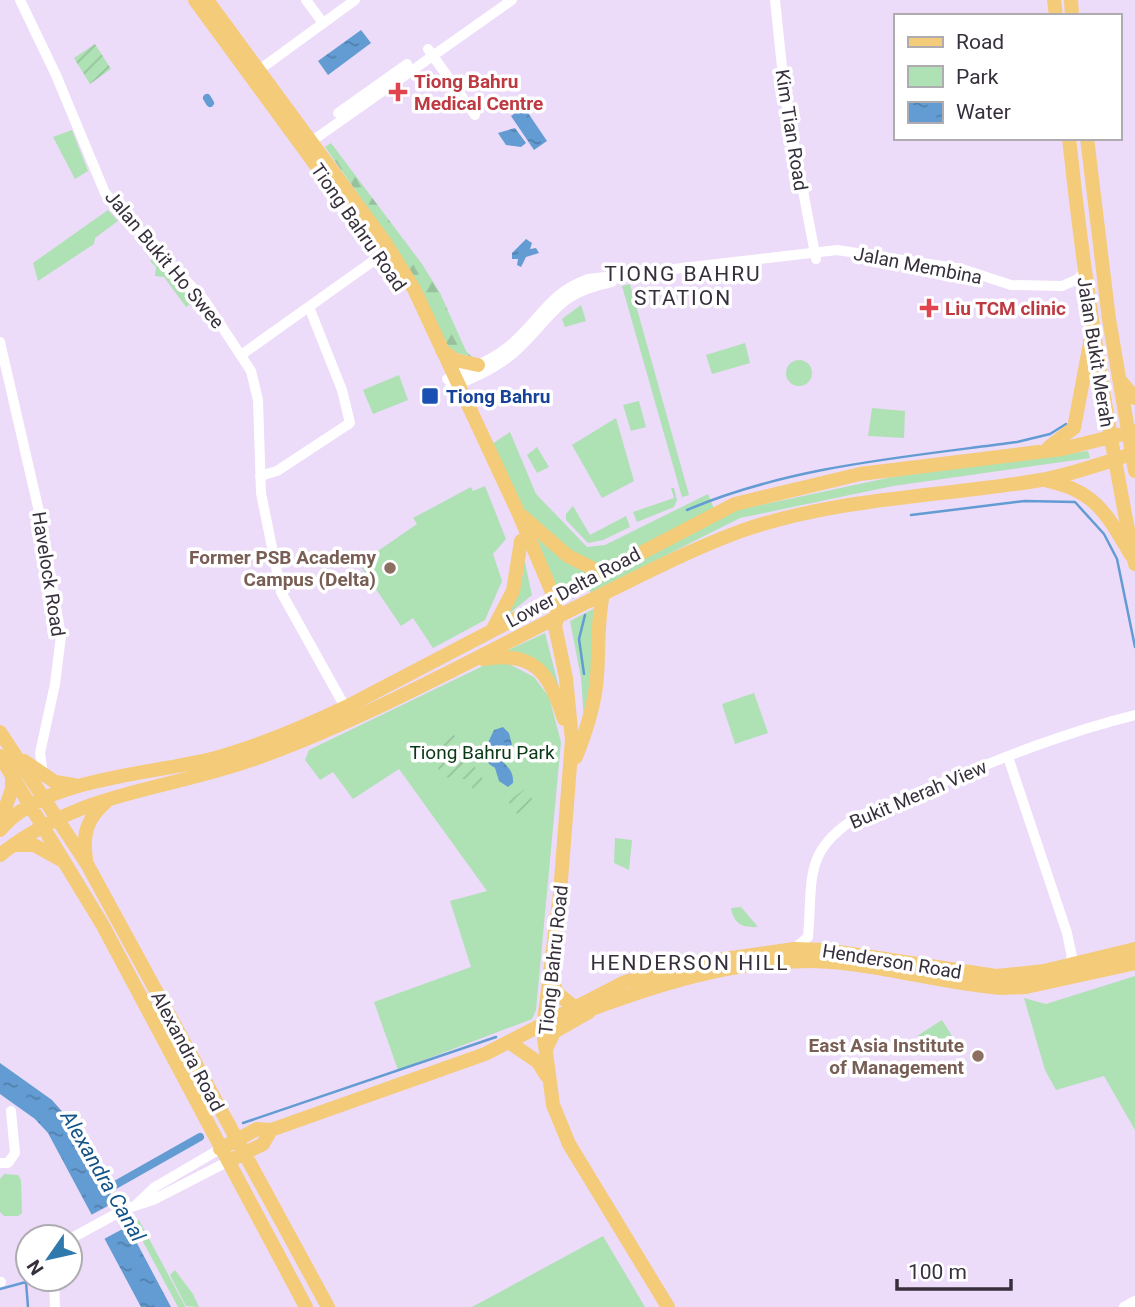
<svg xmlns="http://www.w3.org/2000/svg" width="1135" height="1307" viewBox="0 0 1135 1307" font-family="Roboto,sans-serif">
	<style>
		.green { fill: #aee1b4 }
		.forest { fill: url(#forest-firs) }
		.garden { fill: url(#garden-furrows) }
		.water { fill: url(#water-ripples) }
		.pier { fill: #eddbfa }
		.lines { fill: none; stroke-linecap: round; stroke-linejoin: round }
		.stream { stroke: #629cd2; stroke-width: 2.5 }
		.canal { stroke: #629cd2; stroke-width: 8 }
		.minor { stroke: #fff; stroke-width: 10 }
		.major { stroke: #f4cb78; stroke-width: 14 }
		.health-dot { fill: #e0444e; stroke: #fff; stroke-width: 2.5 }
		.transit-dot { fill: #1a4fb4; stroke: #fff; stroke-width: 2.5 }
		.education-dot { fill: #8d6e63; stroke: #fff; stroke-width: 2.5 }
		.labels { text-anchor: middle; stroke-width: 7; stroke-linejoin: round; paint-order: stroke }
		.health-label { font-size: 19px; font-weight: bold; fill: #be3a42; stroke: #fff; text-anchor: start }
		.street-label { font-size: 19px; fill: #37303c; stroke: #fff }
		.transit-label { font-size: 19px; font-weight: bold; fill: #164399; stroke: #fff; text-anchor: start }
		.education-label { font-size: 19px; font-weight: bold; fill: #785e54; stroke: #fff; text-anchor: end }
		.park-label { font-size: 19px; fill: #083815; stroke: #fff }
		.neighbourhood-label { font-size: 21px; letter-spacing: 2px; fill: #37303c; stroke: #fff }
		.water-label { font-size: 21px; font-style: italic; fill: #145488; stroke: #fff }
	</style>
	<defs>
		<pattern id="forest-firs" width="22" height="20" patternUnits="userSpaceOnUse" patternTransform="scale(1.75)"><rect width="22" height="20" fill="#aee1b4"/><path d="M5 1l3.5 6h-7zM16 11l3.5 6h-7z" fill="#96c19c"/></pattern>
		<pattern id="garden-furrows" width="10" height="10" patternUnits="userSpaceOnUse" patternTransform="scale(1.75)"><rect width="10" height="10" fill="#aee1b4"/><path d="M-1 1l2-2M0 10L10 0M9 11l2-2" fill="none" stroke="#96c19c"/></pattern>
		<pattern id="water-ripples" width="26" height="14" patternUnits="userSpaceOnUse" patternTransform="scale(1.75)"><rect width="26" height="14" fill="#629cd2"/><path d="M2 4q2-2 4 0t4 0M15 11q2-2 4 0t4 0" fill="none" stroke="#5280ac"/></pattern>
	</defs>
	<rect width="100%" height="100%" fill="#eddbfa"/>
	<path class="green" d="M72 130 88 171 75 179 53 137Z
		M108 210 118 221 95 238 94 244 38 281 33 263Z
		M154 258 195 301 186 307 164 277 155 276 156 267 150 261Z
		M630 284 689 495 682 497 622 286Z
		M581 305 586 321 565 327 562 319Z
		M745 343 750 363 712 374 706 355Z
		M786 373a13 13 0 1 1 26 0a13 13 0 1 1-26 0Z
		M399 375 408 400 373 414 363 390Z
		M639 401 646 427 631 431 623 405Z
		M872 408 905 411 904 438 868 436Z
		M616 418 634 481 602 498 572 445Z
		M510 432 536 494 587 547 605 545 708 494 715 511 558 591 489 446Z
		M537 447 549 467 537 473 527 455Z
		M1088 451 1090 458 893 486 740 518 591 593 588 588 737 510 892 477Z
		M485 486 506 539 493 554 502 581 485 620 433 648 413 618 401 626 359 564 417 524 413 518 471 487 473 491Z
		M671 488H674L677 500 674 507 637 522 633 512 674 498Z
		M573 506 590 535 626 516 630 527 603 540 588 543 566 520V514Z
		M524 558 532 595 505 617 523 575Z
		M595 608 592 677 584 720 581 678 570 621Z
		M545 633 566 715 538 667 502 653Z
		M507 663 534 677 549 697 561 742 536 1010 532 1019 398 1070 374 1002 471 967 450 901 487 891 399 769 353 799 333 772 320 780 305 760 309 750 487 664Z
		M754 693 768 733 735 744 722 704Z
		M615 838 632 840 629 870 614 863Z
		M741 907 758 927C742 928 734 924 731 908Z
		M1135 976V1130L1104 1076 1056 1090 1045 1070 1024 998 1046 1004Z
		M942 1020 952 1036 926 1051 917 1036Z
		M4 1174 18 1175 21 1180 22 1213 18 1216H4L0 1212V1179Z
		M139 1220 185 1306V1307H178L133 1223Z
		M603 1236 645 1307H472Z
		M175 1270 193 1294 199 1307 186 1306 170 1275Z"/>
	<path class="forest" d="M331 143 422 264 440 293 466 351 472 357 453 352 446 345 398 251 325 147Z"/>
	<path class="garden" d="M95 44 111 69 90 84 74 58Z
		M450 729 484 781 474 790 464 779 443 777 433 759Z
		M525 789 534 802 517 814 508 801Z"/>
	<path class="water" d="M361 30 371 43 328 75 318 61Z
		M524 107 547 141 534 150 511 116Z
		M515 128 526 143 521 147 506 145 498 133Z
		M526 239 532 243 530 249 536 248 539 253 526 257 521 267 517 265 518 259H512V253Z
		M503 727 509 733 512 745 497 755C503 765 514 767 513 783L508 787 499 781 495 768 489 764 483 753 494 730Z
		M0 1063 52 1100 74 1125 171 1307H141L48 1133 35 1119 0 1094Z"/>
	<path class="pier" d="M117 1201 130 1225 104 1239 91 1215Z"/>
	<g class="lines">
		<path class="stream" d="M687 510C790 466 906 457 1017 442L1050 434 1066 424
			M911 515 1025 501 1075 502 1104 534 1117 559 1135 647
			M584 674 579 639 585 615
			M243 1123 496 1037
			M0 1289 26 1282 28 1307"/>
		<path class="canal" d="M207 98 210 103
			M108 1189 200 1137"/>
		<path class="minor" d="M20 0 56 75 105 193 205 301 251 371 258 400 261 493 281 592 349 714
			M306 0 323 23
			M775 0 785 96 816 259
			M428 49 475 115
			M255 73 355 0
			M338 113 407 64
			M305 146 512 0
			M0 342 40 516 61 636 55 684 40 753 43 775
			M241 355 390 249
			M447 379C471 368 499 358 518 338 544 313 551 293 588 279L837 250 962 269 1011 285 1062 286 1078 279 1084 272
			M450 387C475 378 503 365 521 346 556 312 558 293 612 282
			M260 476 277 471 350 423 342 390 309 307
			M1008 757 1067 933 1072 957 1068 965
			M794 949 808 937C813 877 803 850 859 816 950 781 1040 738 1135 715
			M0 1163H8L15 1153 11 1111
			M138 1203 155 1187 220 1149
			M70 1239 125 1209 153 1200 227 1162
			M54 1279 55 1307
			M0 1282H1
			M1124 1307 1135 1301"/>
		<path class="major" d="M195 0 318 168
			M207 0 386 244 414 289 518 512 551 590 558 616 555 626 566 678 572 740 560 893 543 1030 553 1105 569 1144 668 1307
			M1054 0 1056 16
			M1071 0 1072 16
			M1069 138C1084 281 1106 423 1135 564
			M1087 138 1109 319 1135 471
			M442 350 455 360 478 365
			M1119 379 1135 398
			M1049 447 1074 428 1091 338
			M1048 481C1096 491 1108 516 1131 555
			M522 516 568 556 600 572
			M494 627 513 591 521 541
			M483 659C536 650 549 674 564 719
			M0 732 87 864 328 1307
			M0 756 102 924 306 1307
			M576 757C586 732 595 704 597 677 599 649 597 622 603 594
			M24 761 55 782 74 785
			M0 823 12 789V775
			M0 830C43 777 151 775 215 758 262 745 306 726 350 705L735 504 860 474 1062 449 1135 431
			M13 845H34L61 860
			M0 855C82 789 165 792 260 757 380 713 493 648 607 592 651 570 695 548 741 531 839 497 940 497 1041 480 1074 474 1103 463 1135 453
			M86 859C82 834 87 818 107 801
			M551 977 557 993 575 1008
			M581 1013C656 985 729 961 810 961 874 962 938 983 1001 988L1026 987 1135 963
			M513 1045 538 1062 546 1075
			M546 1049 554 1032 589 1012
			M220 1149 257 1129 271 1130 485 1054 625 982 689 964 794 949 826 950 996 976 1044 971 1135 949
			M235 1158 263 1144 271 1130"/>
	</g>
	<g class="health-dot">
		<path d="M394.5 81.5h7v7h7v7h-7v7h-7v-7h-7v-7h7z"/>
		<path d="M925.5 297.5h7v7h7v7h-7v7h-7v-7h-7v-7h7z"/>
	</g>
	<rect class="transit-dot" x="421" y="387" width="18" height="18" rx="3.5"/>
	<g class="education-dot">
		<circle cx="390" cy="568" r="7"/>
		<circle cx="978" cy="1056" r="7"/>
	</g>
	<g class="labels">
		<g class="health-label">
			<text x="414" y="88">Tiong Bahru<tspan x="414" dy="22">Medical Centre</tspan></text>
			<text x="945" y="315">Liu TCM clinic</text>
		</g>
		<g class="street-label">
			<text transform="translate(792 130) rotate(81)" y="7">Kim Tian Road</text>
			<text transform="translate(359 227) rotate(55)" y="7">Tiong Bahru Road</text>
			<text transform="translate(165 259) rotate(50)" y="7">Jalan Bukit Ho Swee</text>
			<text transform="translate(918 265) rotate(11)" y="7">Jalan Membina</text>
			<text transform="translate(1096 352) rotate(81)" y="7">Jalan Bukit Merah</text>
			<text transform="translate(49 574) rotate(81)" y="7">Havelock Road</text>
			<text transform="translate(573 587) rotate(-28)" y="7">Lower Delta Road</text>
			<text transform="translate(918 794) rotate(-23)" y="7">Bukit Merah View</text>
			<text transform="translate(553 960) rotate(-84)" y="7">Tiong Bahru Road</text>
			<text transform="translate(892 961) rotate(9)" y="7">Henderson Road</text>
			<text transform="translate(188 1051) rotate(62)" y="7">Alexandra Road</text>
		</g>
		<g class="transit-label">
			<text x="446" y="403">Tiong Bahru</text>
		</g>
		<g class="education-label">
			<text x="376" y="564">Former PSB Academy<tspan x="376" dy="22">Campus (Delta)</tspan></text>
			<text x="964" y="1052">East Asia Institute<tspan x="964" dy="22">of Management</tspan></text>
		</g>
		<g class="park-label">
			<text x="482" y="759">Tiong Bahru Park</text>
		</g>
		<g class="neighbourhood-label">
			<text x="683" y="281">TIONG BAHRU<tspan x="683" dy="24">STATION</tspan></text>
			<text x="690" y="970">HENDERSON HILL</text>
		</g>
		<g class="water-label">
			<text transform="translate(103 1176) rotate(60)" y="7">Alexandra Canal</text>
		</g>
	</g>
	<rect x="894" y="14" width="228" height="126" fill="#ffffff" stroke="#afacb1" stroke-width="2"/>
	<rect x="908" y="37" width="35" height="10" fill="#f4cb78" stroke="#afacb1" stroke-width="2"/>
	<text x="956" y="49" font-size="21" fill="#37303c">Road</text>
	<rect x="908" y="66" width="35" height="21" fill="#aee1b4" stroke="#afacb1" stroke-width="2"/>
	<text x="956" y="84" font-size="21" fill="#37303c">Park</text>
	<rect x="908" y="102" width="35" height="21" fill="url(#water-ripples)" stroke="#afacb1" stroke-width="2"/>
	<text x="956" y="119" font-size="21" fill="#37303c">Water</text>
	<g transform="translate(49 1258) rotate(236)"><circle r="33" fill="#ffffff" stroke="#afacb1" stroke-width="2"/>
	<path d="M0-5L12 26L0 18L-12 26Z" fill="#2f79ac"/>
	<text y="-10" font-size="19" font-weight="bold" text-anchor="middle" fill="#37303c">N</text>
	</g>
	<path d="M897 1279v10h114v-10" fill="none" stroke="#37303c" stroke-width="3.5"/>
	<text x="908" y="1279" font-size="21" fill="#37303c" stroke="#ffffff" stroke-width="5" paint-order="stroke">100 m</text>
</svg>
